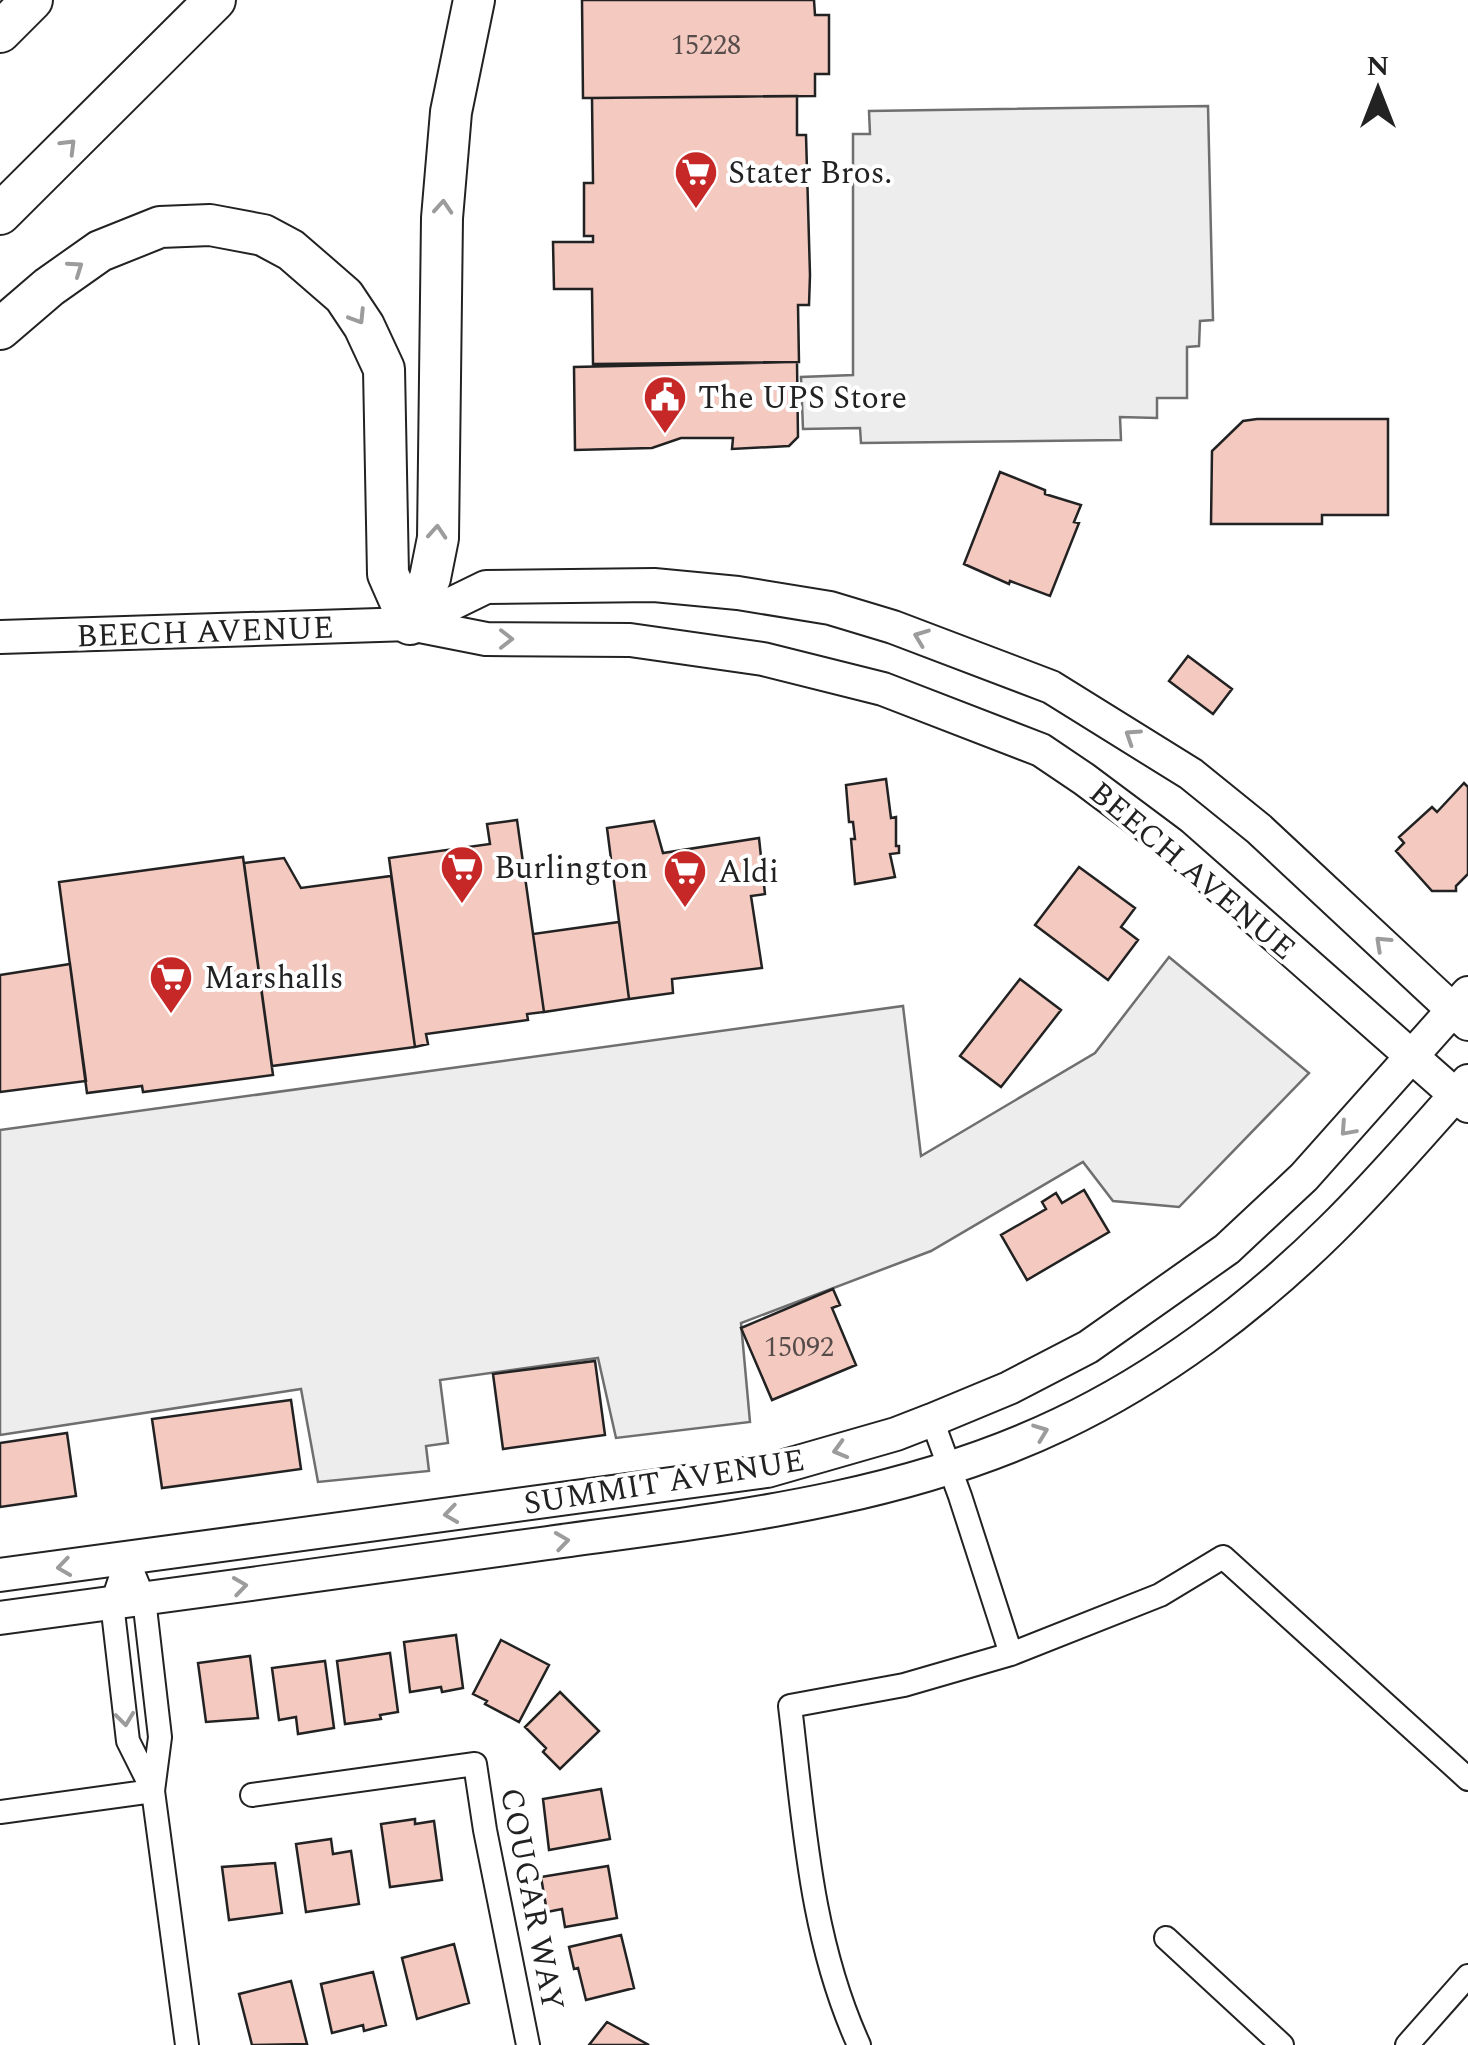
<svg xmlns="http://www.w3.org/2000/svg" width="1468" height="2045" viewBox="0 0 1468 2045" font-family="Spectral,serif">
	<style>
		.parking { fill: #ededed; stroke: #6f6f6f; stroke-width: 2.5 }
		.building { fill: #f3c9c0; stroke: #222; stroke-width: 2.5 }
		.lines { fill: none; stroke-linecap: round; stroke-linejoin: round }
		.street-casing { stroke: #222; stroke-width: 26 }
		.secondary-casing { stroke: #222; stroke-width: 36 }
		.highway-casing { stroke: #222; stroke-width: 44 }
		.street { stroke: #fff; stroke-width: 22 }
		.secondary { stroke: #fff; stroke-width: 32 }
		.highway { stroke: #fff; stroke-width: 40 }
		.oneway { stroke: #9c9c9c }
		.labels { text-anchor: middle; stroke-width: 8; stroke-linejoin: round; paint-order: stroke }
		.number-label { font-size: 28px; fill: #564c4a }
		.poi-label { font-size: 32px; fill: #222; stroke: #fff; text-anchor: start }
		.street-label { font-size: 32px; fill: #222; stroke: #fff }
	</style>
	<rect width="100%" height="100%" fill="#fff"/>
	<path class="parking" d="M1208 106 1213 320 1200 321 1199 346 1187 347V398H1157V418L1120 417 1121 440 861 443 860 428 803 429 801 377 853 375V134H870L869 111Z
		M1169 957 1309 1073 1179 1207 1113 1201 1083 1162 931 1251 741 1323 750 1422 616 1438 598 1358 440 1380 448 1443 426 1446 429 1471 318 1482 301 1389 0 1435V1130L903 1006 921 1156 1095 1053Z"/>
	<path class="building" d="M582 0H814L815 15H829V74H815V96L583 98Z
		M797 96V135H806L810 275 809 305H798L799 362 593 364 592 289H554L553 242H593V236H584V183H593L592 98Z
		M797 362 798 437 789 446 732 449 733 438H681L652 448 575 450 574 367Z
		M1257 419H1388V515H1322V524H1211L1212 451 1243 421Z
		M1000 472 1045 490V494L1081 505 1074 522 1079 523 1050 596 1010 581 1009 584 964 564Z
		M1188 656 1232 689 1213 714 1169 681Z
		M886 779 891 818 896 817V846H899V853L890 854 895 877 855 884 851 839H855L853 822H849L846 785Z
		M1464 783 1468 787V874L1456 886V891H1432L1396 851 1404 843 1399 837 1432 807 1437 812Z
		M517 820 544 1012 527 1014 528 1020 426 1034 428 1044 415 1047 389 858 490 844 487 824Z
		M654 821 663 853 759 838 765 894 751 896 762 968 672 979 673 993 629 999 607 828Z
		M243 857 273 1075 143 1092 142 1086 87 1093 59 882Z
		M284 858 301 888 391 876 415 1047 272 1066 244 863Z
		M1079 867 1135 908 1121 927 1138 940 1108 980 1035 925Z
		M619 922 629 999 544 1012 533 934Z
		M70 964 86 1081 0 1092V975Z
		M1020 979 1061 1010 1001 1087 960 1056Z
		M1084 1190 1109 1232 1027 1280 1001 1235 1046 1209 1042 1202 1056 1193 1062 1203Z
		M833 1289 840 1305 832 1308 856 1365 772 1400 741 1328Z
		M595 1361 605 1435 503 1449 493 1374Z
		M291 1400 301 1469 162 1488 152 1419Z
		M67 1433 76 1496 0 1507V1443Z
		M456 1635 463 1688 442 1692 441 1687 410 1692 404 1642Z
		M501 1640 549 1665 519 1722 485 1704 487 1701 473 1694Z
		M390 1653 398 1712 380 1715 381 1719 345 1724 337 1661Z
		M250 1656 258 1718 206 1722 198 1663Z
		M325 1661 334 1728 298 1734 296 1717 279 1720 272 1668Z
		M560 1692 599 1731 560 1769 543 1752 546 1748 525 1727Z
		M601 1789 610 1839 549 1850 543 1799Z
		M415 1819V1824L434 1821 442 1880 390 1887 381 1824Z
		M331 1839 333 1854 351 1851 359 1904 306 1912 296 1844Z
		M275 1863 282 1913 229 1920 222 1867Z
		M608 1866 617 1918 565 1927 562 1909 547 1912 541 1877Z
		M621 1935 634 1988 586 2000 578 1968 574 1969 569 1947Z
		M454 1944 469 2003 417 2019 402 1958Z
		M373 1972 386 2025 364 2031 363 2025 332 2033 321 1984Z
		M291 1981 307 2044 252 2045 239 1994Z
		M607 2022 649 2045H589Z"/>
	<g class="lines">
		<g class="street-casing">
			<path id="street" d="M932 1420 960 1496 1011 1654
				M127 1558 144 1599 160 1737 153 1791 187 2045
				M127 1558 112 1603 128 1741 153 1791
				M252 1795 475 1764 485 1830 528 2045
				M0 1812 153 1791
				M1166 1938 1282 2045
				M859 2045C810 1938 804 1821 790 1706L904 1685 1011 1654 1160 1595 1223 1557 1468 1779
				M1407 2045 1468 1976"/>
		</g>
		<g class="secondary-casing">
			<path id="secondary" d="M410 624 486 587 654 585 738 593 830 608 893 627 1051 687 1191 774 1259 829 1468 1024
				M0 637 410 624 486 639 630 640 763 659 883 689 1041 750 1084 779 1171 844 1468 1106
				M0 1575 767 1471 896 1434 932 1420 1009 1388 1088 1347 1227 1249 1304 1177 1468 993
				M0 1618C183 1593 365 1569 548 1543 722 1519 900 1501 1061 1424 1160 1377 1253 1307 1331 1230 1379 1183 1423 1131 1468 1081"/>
		</g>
		<g class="highway-casing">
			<path id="highway" d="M0 32 32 0
				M0 214 215 0
				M0 329 49 287 100 251 160 227 210 225 263 235 291 250 344 296 364 326 384 369 388 574 410 624
				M410 624 430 578 438 538 442 218 451 112 474 0"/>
		</g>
		<use href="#street" class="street"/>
		<use href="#secondary" class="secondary"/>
		<use href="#highway" class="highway"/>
	</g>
	<defs><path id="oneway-chevron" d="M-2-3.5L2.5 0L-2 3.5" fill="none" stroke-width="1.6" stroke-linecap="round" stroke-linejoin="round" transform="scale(2.5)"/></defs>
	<g class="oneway">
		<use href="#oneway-chevron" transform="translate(69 146) rotate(-45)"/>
		<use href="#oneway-chevron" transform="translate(443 207) rotate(-86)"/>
		<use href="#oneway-chevron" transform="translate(76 268) rotate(-35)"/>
		<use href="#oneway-chevron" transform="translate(358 317) rotate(58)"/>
		<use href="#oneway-chevron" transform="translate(437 532) rotate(-86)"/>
		<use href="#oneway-chevron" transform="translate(921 637) rotate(-159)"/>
		<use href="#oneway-chevron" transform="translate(506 639)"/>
		<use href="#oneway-chevron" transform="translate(1132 736) rotate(-147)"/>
		<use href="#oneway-chevron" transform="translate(1382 943) rotate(-137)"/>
		<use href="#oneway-chevron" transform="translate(1347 1129) rotate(132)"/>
		<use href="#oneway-chevron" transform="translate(1041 1432) rotate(-21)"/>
		<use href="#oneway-chevron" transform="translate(840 1450) rotate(164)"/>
		<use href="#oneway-chevron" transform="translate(451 1514) rotate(172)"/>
		<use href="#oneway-chevron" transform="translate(562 1541) rotate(-8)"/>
		<use href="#oneway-chevron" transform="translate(64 1567) rotate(172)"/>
		<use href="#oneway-chevron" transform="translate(240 1586) rotate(-8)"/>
		<use href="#oneway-chevron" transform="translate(125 1719) rotate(83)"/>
	</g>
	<defs>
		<g id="supermarket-pin" transform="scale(2.25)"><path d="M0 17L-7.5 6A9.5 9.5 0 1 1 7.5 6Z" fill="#c62828" stroke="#fff"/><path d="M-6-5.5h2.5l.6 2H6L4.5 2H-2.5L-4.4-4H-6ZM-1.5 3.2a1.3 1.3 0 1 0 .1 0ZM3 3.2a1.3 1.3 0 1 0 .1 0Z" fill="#fff"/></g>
		<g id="civic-pin" transform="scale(2.25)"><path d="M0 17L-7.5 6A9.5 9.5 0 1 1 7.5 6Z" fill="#c62828" stroke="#fff"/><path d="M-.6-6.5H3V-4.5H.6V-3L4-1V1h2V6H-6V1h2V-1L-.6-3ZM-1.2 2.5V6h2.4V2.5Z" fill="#fff"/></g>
	</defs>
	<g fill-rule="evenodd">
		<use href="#supermarket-pin" x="696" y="172"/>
		<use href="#civic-pin" x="665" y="397"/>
		<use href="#supermarket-pin" x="462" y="867"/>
		<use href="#supermarket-pin" x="685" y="871"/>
		<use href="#supermarket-pin" x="171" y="977"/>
	</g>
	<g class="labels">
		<g class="number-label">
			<text x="706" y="54">15228</text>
			<text x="799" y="1356">15092</text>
		</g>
		<g class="poi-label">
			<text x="728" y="183">Stater Bros.</text>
			<text x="698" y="408">The UPS Store</text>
			<text x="494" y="878">Burlington</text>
			<text x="718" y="882">Aldi</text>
			<text x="204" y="988">Marshalls</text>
		</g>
		<g class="street-label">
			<text transform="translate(205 631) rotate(-2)" y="11">BEECH AVENUE</text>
			<text transform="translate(1193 870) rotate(40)" y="11">BEECH AVENUE</text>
			<text transform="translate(664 1481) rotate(-9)" y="11">SUMMIT AVENUE</text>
			<text transform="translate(533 1899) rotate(79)" y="11">COUGAR WAY</text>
		</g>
	</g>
	<g transform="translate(1378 90)" stroke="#ffffff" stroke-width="8" paint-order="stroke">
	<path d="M0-8L18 38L0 25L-18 38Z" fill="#222222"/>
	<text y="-15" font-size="28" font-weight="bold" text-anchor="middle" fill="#222222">N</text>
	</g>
</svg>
